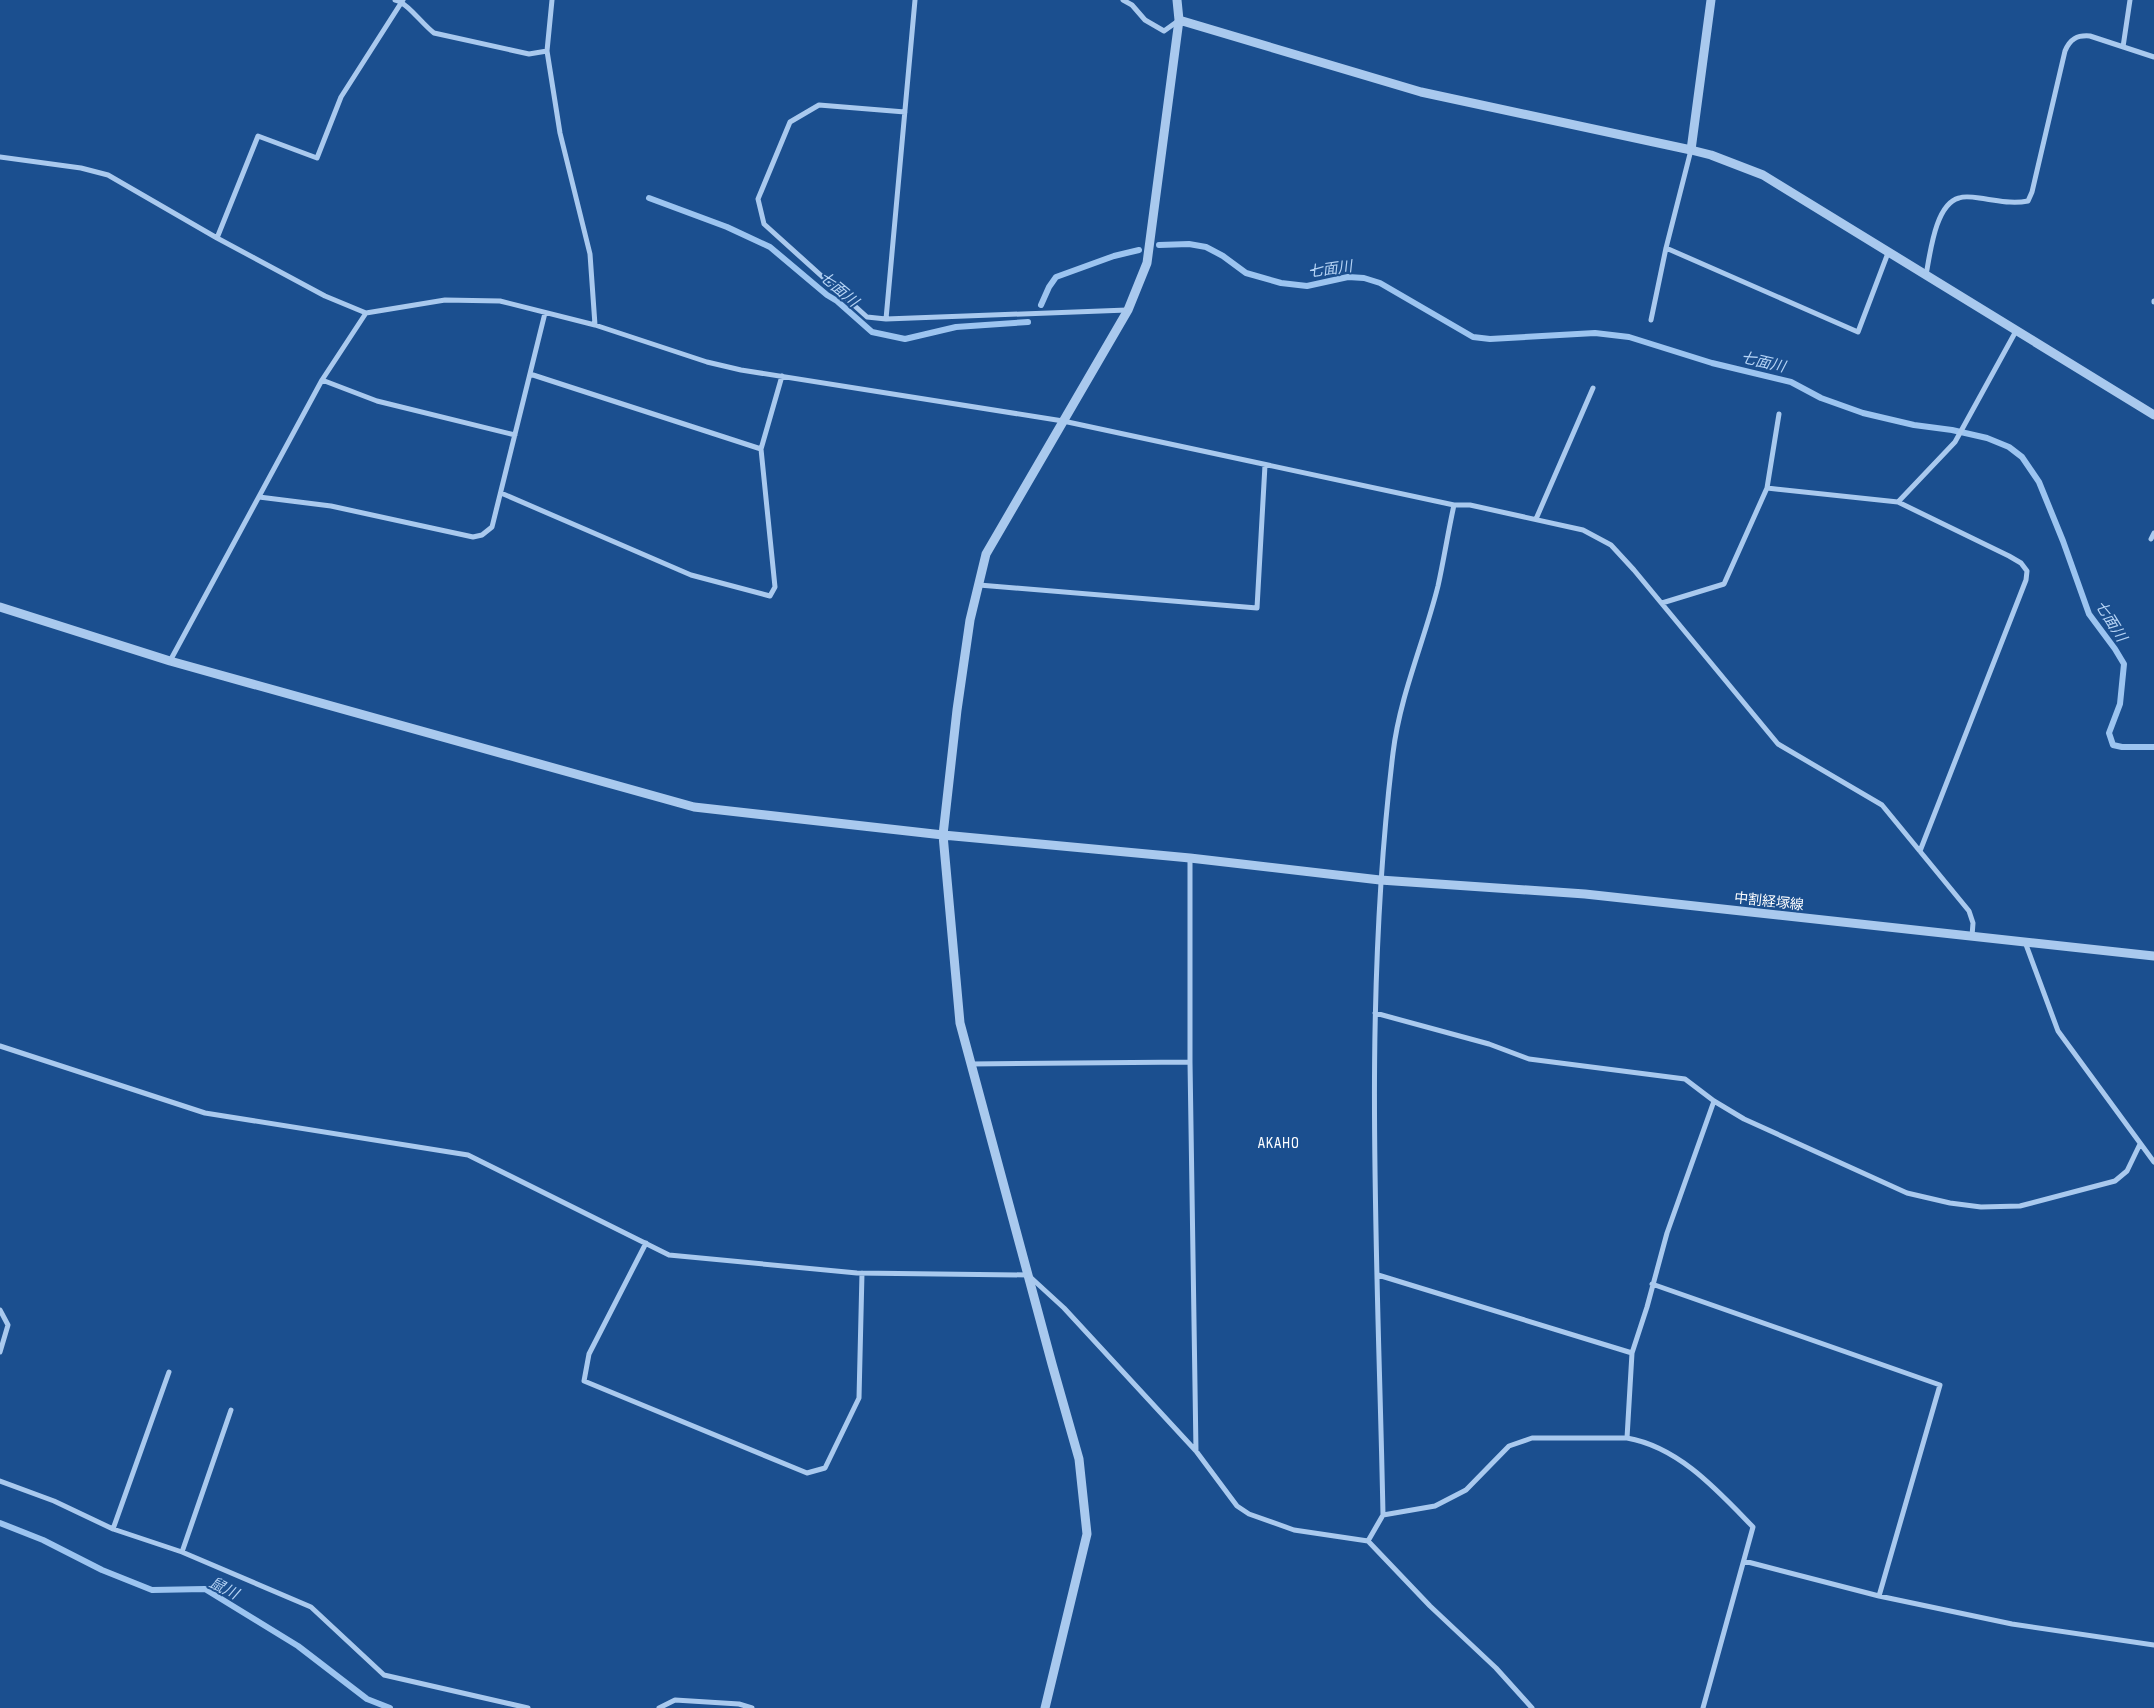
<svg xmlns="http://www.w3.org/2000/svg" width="2154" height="1708" viewBox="0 0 2154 1708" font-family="'Sofia Sans Condensed','Noto Sans JP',sans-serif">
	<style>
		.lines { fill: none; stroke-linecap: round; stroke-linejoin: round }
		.stream { stroke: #9cc4f0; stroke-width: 6 }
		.minor { stroke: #a9c9ee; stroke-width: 5 }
		.tertiary { stroke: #a9c9ee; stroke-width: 9 }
		.labels { text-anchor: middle; stroke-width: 4; stroke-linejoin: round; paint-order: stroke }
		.street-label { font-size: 14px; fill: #fff; stroke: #1b4f8f }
		.water-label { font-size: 15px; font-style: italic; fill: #b5d3f5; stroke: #1b4f8f }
		.quarter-label { font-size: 16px; letter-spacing: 1px; fill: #fff; stroke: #1b4f8f }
	</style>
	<rect width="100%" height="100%" fill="#1b4f8f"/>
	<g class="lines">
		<path class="stream" d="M649 198 727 227 770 247 827 295 837 301 872 332 905 339 956 327 1028 322
			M1159 245 1189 244 1206 247 1223 256 1246 273 1281 283 1307 286 1348 277 1364 278 1380 283 1473 337 1490 339 1595 333 1629 337 1712 363 1791 382 1821 398 1863 413 1914 425 1952 430 1987 438 2009 447 2022 457 2039 482 2063 541 2089 614 2115 649 2124 664 2120 704 2109 733 2113 745 2122 747H2154
			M1041 305 1049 287 1056 277 1114 256 1139 250
			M0 1523 43 1540 102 1570 152 1590 205 1589 298 1646 367 1699 390 1708"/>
		<path class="minor" d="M395 0C408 3 421 23 434 33L529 54 547 51
			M552 0 547 51 560 133 590 254 595 325
			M915 0 886 319 1127 310
			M1123 0 1132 5 1145 20 1164 31 1178 21
			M2123 47 2130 0
			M0 157 81 168 108 175 217 238 325 296 366 313
			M217 238 258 136 317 158 341 97 403 0
			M1666 248 1858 332 1888 253
			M1926 275C1930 255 1935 204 1959 198 1967 195 1977 198 1986 199 2000 201 2013 204 2028 201L2032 192 2065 51C2070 39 2077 35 2090 36L2154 57
			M2154 301V302
			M886 319 867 317 764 224 758 199 790 122 819 105 905 112
			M1651 320 1666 248 1691 150
			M322 380 377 401 515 435
			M761 449 782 376
			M1767 488 1779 414
			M501 493 691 575 770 596 775 587 761 449 530 374
			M259 497 331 506 473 537 482 535 492 527 545 313
			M1898 502 2009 556 2021 563 2027 571 2026 580 1920 851
			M1536 519 1593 388
			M2151 539 2154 533
			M979 585 1257 608 1265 465
			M1662 603 1724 584 1767 488 1898 502 1955 442 2016 331
			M170 661 322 380 366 313 445 300 500 301 595 325 707 362 741 370 1063 421 1454 505H1470L1583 530 1611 545 1634 570 1778 744 1882 805 1969 911 1973 923 1972 936
			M1190 858V1062L1196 1451
			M2025 942 2058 1031 2154 1162
			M1375 1013 1489 1044 1529 1059 1685 1079 1714 1101 1744 1119 1907 1193 1950 1203 1981 1207 2020 1206 2115 1181 2127 1171 2140 1144
			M0 1046 205 1113 468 1155 669 1255 857 1273 1028 1275 1064 1308 1196 1451 1237 1506 1249 1514 1294 1530 1368 1541 1383 1515C1378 1261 1362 1006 1393 753 1400 695 1424 642 1438 586 1444 559 1448 532 1454 505
			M970 1064 1190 1062
			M646 1243 589 1354 584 1381 807 1473 825 1468 859 1398 862 1273
			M1378 1275 1632 1353
			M1652 1284 1940 1385 1879 1596
			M0 1310 8 1325 0 1352
			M169 1372 113 1529 182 1552 311 1607 384 1675 528 1708
			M1627 1438 1632 1353 1647 1307 1667 1233 1714 1101
			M0 1481 54 1501 113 1529
			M1383 1515 1435 1506 1466 1490 1509 1446 1532 1438H1627C1679 1447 1718 1491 1753 1527L1703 1708
			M1368 1541 1430 1606 1496 1668 1532 1708
			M182 1552 231 1410
			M1744 1561 1879 1596 2012 1624 2154 1645
			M659 1708 675 1700 739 1704 752 1708"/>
		<path class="tertiary" d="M1179 20 1421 92 1691 150 1711 155 1763 175 2154 415
			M1691 150 1711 0
			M0 607 170 661 694 807 943 835 1190 858 1380 880 1585 894 2154 956
			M1045 1708 1087 1534 1079 1459 1052 1364 960 1023 943 835 957 710 970 620 986 554 1128 310 1147 263 1179 20 1177 0"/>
	</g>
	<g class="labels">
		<g class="street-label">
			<text transform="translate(1769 901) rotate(6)" y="5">中割経塚線</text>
		</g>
		<g class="water-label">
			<text transform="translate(1330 269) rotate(-8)" y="5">七面川</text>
			<text transform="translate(839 289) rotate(40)" y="5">七面川</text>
			<text transform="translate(1763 362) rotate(13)" y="5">七面川</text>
			<text transform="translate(2111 621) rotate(58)" y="5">七面川</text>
			<text transform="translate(224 1588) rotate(27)" y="5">鼠川</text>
		</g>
		<g class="quarter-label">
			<text x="1279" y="1148">AKAHO</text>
		</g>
	</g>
</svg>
